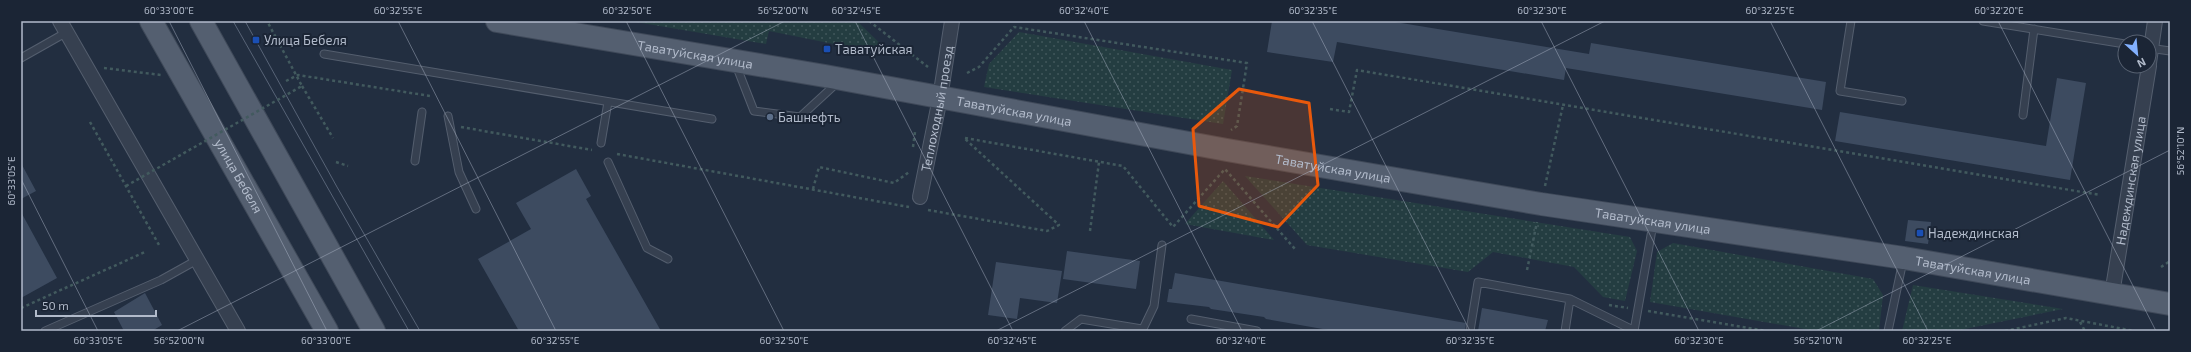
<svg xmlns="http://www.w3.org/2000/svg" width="2191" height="352" viewBox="0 0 2191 352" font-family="'Exo 2',sans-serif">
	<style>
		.green { fill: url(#green-dots) }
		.building { fill: #3d4b60 }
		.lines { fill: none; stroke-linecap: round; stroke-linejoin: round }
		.lane-casing { stroke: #545e6e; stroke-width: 9 }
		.street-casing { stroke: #545e6e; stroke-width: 16 }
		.primary-casing { stroke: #3f4959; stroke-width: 24 }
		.path { stroke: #425a5e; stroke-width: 2.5; stroke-dasharray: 3 3; stroke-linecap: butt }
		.lane { stroke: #364050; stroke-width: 7 }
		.street { stroke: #364050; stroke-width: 14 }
		.primary { stroke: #545f70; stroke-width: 22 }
		.tram { stroke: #586477; stroke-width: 1 }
		.path-bridge { stroke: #425a5e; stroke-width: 2.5; stroke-dasharray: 3 3; stroke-linecap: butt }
		.marked { fill: #e8590c; fill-opacity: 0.2; stroke: #e8590c; stroke-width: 3; stroke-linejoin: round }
		.ticks { fill: none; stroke: #b2bbcb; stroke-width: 1; stroke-opacity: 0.45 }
		.transit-dot { fill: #1a4fb4; stroke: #1b2535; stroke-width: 1.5 }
		.service-dot { fill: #5c6f8a; stroke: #1b2535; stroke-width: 1.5 }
		.labels { text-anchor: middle; stroke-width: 4; stroke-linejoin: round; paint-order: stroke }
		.poi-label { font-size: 13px; fill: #b2bbcb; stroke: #1b2535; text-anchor: start }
		.street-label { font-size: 13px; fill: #b2bbcb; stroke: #1b2535 }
		.neatline { fill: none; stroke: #b2bbcb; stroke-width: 1.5 }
		.ticks-label { font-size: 10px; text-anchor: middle; fill: #b2bbcb }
	</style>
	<defs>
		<pattern id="green-dots" width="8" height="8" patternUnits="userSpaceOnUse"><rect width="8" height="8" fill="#243d41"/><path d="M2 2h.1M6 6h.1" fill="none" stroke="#41575b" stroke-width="1.8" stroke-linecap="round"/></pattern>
	</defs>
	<rect width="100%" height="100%" fill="#222e40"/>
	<path class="green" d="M630 21H857L893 56 769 31 766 44Z
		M1019 32 1232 70 1223 124 984 87 989 64Z
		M1245 176 1630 237 1637 251 1625 301 1603 297 1574 267 1493 252 1468 272 1307 245Z
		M1223 181 1274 240 1185 224Z
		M1673 243 1873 279 1883 295 1879 331H1816L1650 302 1657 252Z
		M1913 285 2063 309 1955 331H1902Z"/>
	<path class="building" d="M1272 21H1389L1589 54 1591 43 1826 82 1822 110 1566 68 1564 80 1337 42 1333 62 1267 52Z
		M2057 78 2086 83 2070 180 1835 141 1840 112 2046 146Z
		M21 163 36 191 21 199Z
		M576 169 591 196 586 199 661 331H519L478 259 531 229 516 203Z
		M21 212 57 278 21 298Z
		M1908 220 1931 222 1928 244 1905 241Z
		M1067 251 1140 261 1136 289 1063 279Z
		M996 262 1062 271 1057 303 1020 298 1017 319 988 315Z
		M1175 273 1466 323 1465 331H1334L1266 319 1264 317 1211 309 1209 307 1167 302 1169 289H1172Z
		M145 293 162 325 152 331H124L114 312Z
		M1482 308 1548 320 1545 331H1478Z"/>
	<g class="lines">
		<g class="lane-casing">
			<path id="lane" d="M1851 21 1840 91 1902 101
				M1983 21 2125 44
				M2149 48 2170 51
				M324 54 712 119
				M21 58 67 32
				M736 65 754 111 800 117 838 82
				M2023 115 2034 29
				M448 116 459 172 476 209
				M601 143 608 102
				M415 161 422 112
				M608 162 647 248 668 259
				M1191 319 1257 331
				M45 331 161 280 197 260
				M1065 331 1081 319 1142 329
				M1142 331 1154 306 1162 245
				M1470 331 1478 282 1570 299 1635 331
				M1565 331 1570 299
				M1634 331 1653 224
				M1888 331 1903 261"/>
		</g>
		<g class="street-casing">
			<g id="street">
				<path d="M60 21 238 331"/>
				<path d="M2149 63 2155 21"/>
				<path id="s1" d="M920 197 940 98 952 21"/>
				<path id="s2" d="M2112 294 2149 66"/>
			</g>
		</g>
		<g class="primary-casing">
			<g id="primary">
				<path id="s3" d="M151 21 327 331"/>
				<path d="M201 21 374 331"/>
				<path id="s4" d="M497 21 825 76 1227 150 1541 204 1904 258 2170 304"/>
			</g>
		</g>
		<path class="path" d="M869 21 928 67
			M104 68 161 75
			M967 73 979 67 1014 27 1247 63 1237 126 1231 130
			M286 81 298 75 430 96
			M302 86 333 138
			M1330 109 1349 112 1357 70 2100 195
			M90 122 159 245
			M461 127 592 150
			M965 138 1123 166 1173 227 1225 169 1295 249
			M913 147 915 132
			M617 154 909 207
			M336 162 348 166
			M1545 186 1563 105
			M813 189 819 167 894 183 909 172
			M928 210 1047 231 1059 225 964 138
			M1090 231 1099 162
			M2161 267 2170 261
			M1527 270 1537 222
			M1609 305 1628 308
			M21 308 145 252
			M1648 311 1766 331
			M2080 322 2085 331
			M2005 331 2066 318 2134 331"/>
		<use href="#lane" class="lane"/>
		<use href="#street" class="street"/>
		<use href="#primary" class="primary"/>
		<path class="tram" d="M233 21 409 331
			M245 21 337 187 420 331"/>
		<path class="path-bridge" d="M126 186 302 86 267 21"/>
	</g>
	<path class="marked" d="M1239 89 1309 103 1318 185 1278 227 1199 206 1193 129Z"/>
	<path class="ticks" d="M169 21 327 331M398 21 556 331M626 21 784 331M855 21 1013 331M1084 21 1242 331M1312 21 1470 331M1541 21 1699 331M1770 21 1928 331M1998 21 2156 331M21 179 98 331M177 331 785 21M996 331 1605 21M1816 331 2170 150"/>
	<g class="transit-dot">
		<rect x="252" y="36" width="8" height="8" rx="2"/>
		<rect x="823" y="45" width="8" height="8" rx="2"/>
		<rect x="1916" y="229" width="8" height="8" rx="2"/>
	</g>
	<circle class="service-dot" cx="770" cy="117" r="4"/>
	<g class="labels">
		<g class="poi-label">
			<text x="264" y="45">Улица Бебеля</text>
			<text x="835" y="54">Таватуйская</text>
			<text x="778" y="122">Башнефть</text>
			<text x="1928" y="238">Надеждинская</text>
		</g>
		<g class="street-label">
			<text dy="5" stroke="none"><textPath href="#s4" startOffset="201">Таватуйская улица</textPath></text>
			<text dy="5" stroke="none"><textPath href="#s1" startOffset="90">Теплоходный проезд</textPath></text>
			<text dy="5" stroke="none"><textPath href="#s4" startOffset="525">Таватуйская улица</textPath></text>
			<text dy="5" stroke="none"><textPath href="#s4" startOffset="849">Таватуйская улица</textPath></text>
			<text dy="5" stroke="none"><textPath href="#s3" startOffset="178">улица Бебеля</textPath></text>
			<text dy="5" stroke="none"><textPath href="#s2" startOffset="115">Надеждинская улица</textPath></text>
			<text dy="5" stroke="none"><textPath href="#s4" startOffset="1173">Таватуйская улица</textPath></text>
			<text dy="5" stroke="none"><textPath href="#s4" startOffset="1497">Таватуйская улица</textPath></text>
		</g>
	</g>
	<rect width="2191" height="352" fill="none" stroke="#1b2535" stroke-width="44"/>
	<g transform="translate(2137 54) rotate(153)"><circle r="19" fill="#1b2535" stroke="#576171"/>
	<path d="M0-3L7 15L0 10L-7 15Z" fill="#83b1ff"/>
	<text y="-6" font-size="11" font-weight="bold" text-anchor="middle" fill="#b2bbcb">N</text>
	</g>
	<path d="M36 310v6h120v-6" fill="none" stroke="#b2bbcb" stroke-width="2"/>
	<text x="42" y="310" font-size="12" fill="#b2bbcb" stroke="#1b2535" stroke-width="3" paint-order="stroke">50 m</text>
	<rect x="22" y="22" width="2147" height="308" class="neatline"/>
	<g class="ticks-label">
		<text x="169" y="14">60°33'00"E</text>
		<text x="398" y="14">60°32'55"E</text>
		<text x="627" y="14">60°32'50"E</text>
		<text x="783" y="14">56°52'00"N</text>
		<text x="856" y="14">60°32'45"E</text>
		<text x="1084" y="14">60°32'40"E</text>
		<text x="1313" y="14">60°32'35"E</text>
		<text x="1542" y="14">60°32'30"E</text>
		<text x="1770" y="14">60°32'25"E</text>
		<text x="1999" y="14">60°32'20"E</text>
		<text transform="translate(2180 151) rotate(-90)" y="4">56°52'10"N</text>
		<text transform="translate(11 181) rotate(-90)" y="4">60°33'05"E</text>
		<text x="98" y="344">60°33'05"E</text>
		<text x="179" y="344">56°52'00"N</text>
		<text x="326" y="344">60°33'00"E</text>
		<text x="555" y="344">60°32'55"E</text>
		<text x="784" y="344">60°32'50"E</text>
		<text x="1012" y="344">60°32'45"E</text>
		<text x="1241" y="344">60°32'40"E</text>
		<text x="1470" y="344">60°32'35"E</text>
		<text x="1699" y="344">60°32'30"E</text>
		<text x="1818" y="344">56°52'10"N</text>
		<text x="1927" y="344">60°32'25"E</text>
	</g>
</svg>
